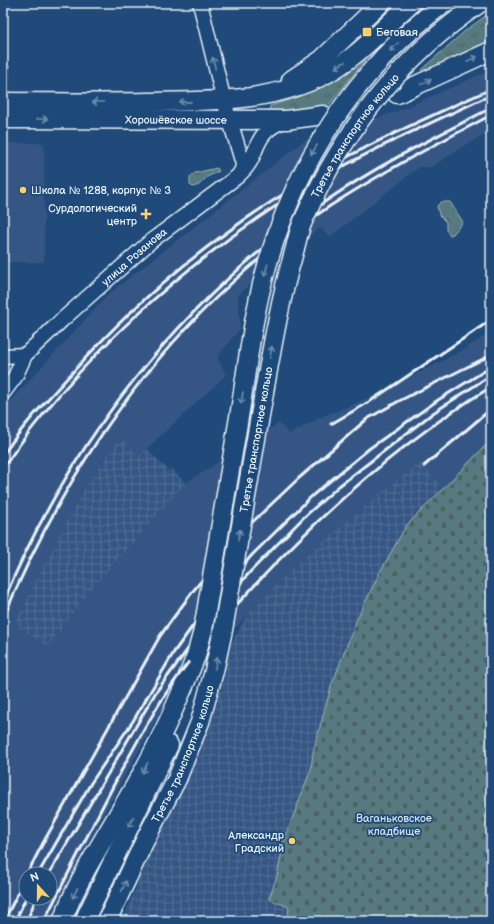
<svg xmlns="http://www.w3.org/2000/svg" width="494" height="924" viewBox="0 0 494 924" font-family="'Balsamiq Sans',sans-serif">
	<style>
		.built { fill: #365784; fill-rule: evenodd }
		.industrial { fill: url(#industrial-grid) }
		.grass { fill: url(#grass-tufts); stroke: #9fb6bc }
		.forest { fill: url(#forest-crowns); stroke: #9fb6bc }
		.cemetery { fill: url(#cemetery-stones); stroke: #9fb6bc }
		.park { fill: #567a7f; stroke: #9fb6bc }
		.lines { fill: none; stroke-linecap: round; stroke-linejoin: round }
		.major-tunnel { stroke: #3d638d; stroke-width: 18; stroke-dasharray: 18 9; stroke-linecap: butt }
		.minor-casing { stroke: #e8f1f8; stroke-width: 17 }
		.major-casing { stroke: #e8f1f8; stroke-width: 21 }
		.minor { stroke: #1f4a7a; stroke-width: 14 }
		.major { stroke: #1f4a7a; stroke-width: 18 }
		.rail { stroke: #e8f1f8; stroke-width: 3 }
		.major-bridge-casing { stroke: #e8f1f8; stroke-width: 21; stroke-linecap: butt }
		.major-bridge { stroke: #1f4a7a; stroke-width: 18 }
		.oneway { stroke: #6f8dac }
		.poi-dot { fill: #ffd166; stroke: #1f4a7a; stroke-width: 1.5 }
		.labels { text-anchor: middle; stroke-width: 3.5; stroke-linejoin: round; paint-order: stroke }
		.poi-label { font-size: 11px; fill: #e8f1f8; stroke: #1f4a7a; text-anchor: start }
		.street-label { font-size: 11px; fill: #e8f1f8; stroke: #1f4a7a }
		.park-label { font-size: 11px; fill: #d2dfe6; stroke: #1f4a7a }
	</style>
	<defs>
		<pattern id="industrial-grid" width="8" height="8" patternUnits="userSpaceOnUse"><rect width="8" height="8" fill="#365784"/><path d="M0 4h8M4 0v8" fill="none" stroke="#537096"/></pattern>
		<pattern id="grass-tufts" width="24" height="20" patternUnits="userSpaceOnUse"><rect width="24" height="20" fill="#567a7f"/><path d="M3 7l-1-3M5 7V3M7 7l1-3M15 17l-1-3M17 17v-4M19 17l1-3" fill="none" stroke="#4e6164"/></pattern>
		<pattern id="forest-crowns" width="20" height="18" patternUnits="userSpaceOnUse"><rect width="20" height="18" fill="#567a7f"/><path d="M2 6a3 3 0 1 1 6 0M12 15a3 3 0 1 1 6 0" fill="none" stroke="#4e6164"/></pattern>
		<pattern id="cemetery-stones" width="16" height="16" patternUnits="userSpaceOnUse"><rect width="16" height="16" fill="#567a7f"/><path d="M2 7V4a2 2 0 0 1 4 0v3zM10 15v-3a2 2 0 0 1 4 0v3z" fill="#4e6164"/></pattern>
	</defs>
	<rect width="100%" height="100%" fill="#1f4a7a"/>
	<filter id="ink" filterUnits="userSpaceOnUse"><feTurbulence type="fractalNoise" baseFrequency=".025" numOctaves="2"/><feDisplacementMap in="SourceGraphic" scale="8" xChannelSelector="R" yChannelSelector="G"/><feConvolveMatrix kernelMatrix="1 2 1 2 8 2 1 2 1" color-interpolation-filters="sRGB"/></filter>
	<g filter="url(#ink)">
		<path class="built" d="M491 70V132L463 146 432 167H419L330 237 320 228 289 250 238 295 240 329 217 357 226 375 139 456 121 438 88 482 40 572 14 624 48 647 87 594 186 483 279 423 289 434 324 416 371 397 456 354 491 332V440L443 489 421 464 293 567 247 615 161 711 91 837 51 921H3V409L110 293 309 137 360 124 398 111ZM26 874H50V898H26Z
			M3 143H44V262H3Z"/>
		<path class="industrial" d="M121 437 139 456 147 449 169 471 171 469 186 483 87 594 48 647 14 624 40 572 88 482Z
			M421 463 443 489 406 526 380 572 357 619 331 687 313 752 311 769 284 841 277 876 269 898 289 907 287 921H123L190 745 210 683 247 615 293 567 387 488Z"/>
		<path class="grass" d="M491 12V40L423 72 421 70 465 31Z
			M374 49 328 106 298 110 269 111 270 106 292 99 324 85Z"/>
		<path class="forest" d="M217 168 219 171 207 177 199 185 193 187 190 185V177L195 173Z
			M441 202H450L463 222 453 234 450 235 446 230V222L439 215 437 206Z"/>
		<path class="cemetery" d="M491 440V921H287L289 907 269 899 277 876 284 841 311 769 313 752 331 687 357 619 380 572 406 526Z"/>
		<path class="park" d="M3 66H9V81H3Z"/>
		<g class="lines">
			<path class="major-tunnel" d="M330 114 382 100"/>
			<g class="minor-casing">
				<g id="minor">
					<path d="M241 173C261 155 250 133 286 120"/>
					<path d="M3 356 25 355"/>
					<path id="s1" d="M3 393 15 377 25 355 62 320 151 241 238 176 242 170 243 164 224 101 200 3"/>
				</g>
			</g>
			<g class="major-casing">
				<g id="major">
					<path d="M291 80 321 60 381 3"/>
					<path d="M397 94 491 51"/>
					<path d="M3 102C51 102 100 103 148 102 209 101 273 103 328 73 360 55 384 27 411 3"/>
					<path id="s2" d="M3 119 286 120 323 115"/>
					<path d="M62 921C81 872 111 828 137 782 160 742 179 700 196 656"/>
					<path d="M84 921 169 745"/>
				</g>
			</g>
			<use href="#minor" class="minor"/>
			<use href="#major" class="major"/>
			<path class="rail" d="M331 424 369 402 491 320
				M3 455C22 426 48 399 71 374 147 288 239 216 340 161 389 134 440 112 491 89
				M424 466 491 409
				M3 468C77 360 182 265 293 195 356 156 424 126 491 95
				M3 602C71 440 181 300 326 201 378 165 435 137 491 108
				M3 619C73 452 178 307 330 206 382 172 436 144 491 115
				M27 874 43 843 160 636 193 591 244 530 298 479 367 419 399 401 491 355
				M38 874 91 783 133 721 174 652 200 616 252 555 313 495 370 448 438 400 491 367
				M49 874 156 692 214 614 250 572 303 518 339 486 433 413 491 375
				M4 921 26 877
				M15 921 26 898
				M27 921 36 898
				M44 921C69 872 93 824 119 775 133 749 147 723 163 698 189 658 222 620 255 585 325 510 403 440 491 387"/>
			<g class="major-bridge-casing">
				<g id="major-bridge">
					<path d="M196 656 203 630C215 559 227 488 239 417 247 369 252 320 265 273 294 165 354 71 444 3"/>
					<path id="s3" d="M107 921 147 836 177 779 200 722 214 671 223 630C237 549 251 468 265 387 273 342 281 296 294 252 297 241 299 229 304 219 342 132 401 57 480 3"/>
				</g>
			</g>
			<use href="#major-bridge" class="major-bridge"/>
		</g>
		<defs><path id="oneway-shaft" d="M-6 0H5M1.5-3L5.5 0L1.5 3" fill="none" stroke-width="1.6" stroke-linecap="round" stroke-linejoin="round"/></defs>
		<g class="oneway">
			<use href="#oneway-shaft" transform="translate(394 47) rotate(134)"/>
			<use href="#oneway-shaft" transform="translate(472 59) rotate(-25)"/>
			<use href="#oneway-shaft" transform="translate(214 63) rotate(-103)"/>
			<use href="#oneway-shaft" transform="translate(340 65) rotate(147)"/>
			<use href="#oneway-shaft" transform="translate(426 82) rotate(-25)"/>
			<use href="#oneway-shaft" transform="translate(98 102) rotate(180)"/>
			<use href="#oneway-shaft" transform="translate(185 102) rotate(179)"/>
			<use href="#oneway-shaft" transform="translate(42 119)"/>
			<use href="#oneway-shaft" transform="translate(314 150) rotate(121)"/>
			<use href="#oneway-shaft" transform="translate(266 270) rotate(106)"/>
			<use href="#oneway-shaft" transform="translate(271 352) rotate(-80)"/>
			<use href="#oneway-shaft" transform="translate(242 398) rotate(99)"/>
			<use href="#oneway-shaft" transform="translate(239 535) rotate(-80)"/>
			<use href="#oneway-shaft" transform="translate(216 663) rotate(-78)"/>
			<use href="#oneway-shaft" transform="translate(145 768) rotate(118)"/>
			<use href="#oneway-shaft" transform="translate(131 822) rotate(118)"/>
			<use href="#oneway-shaft" transform="translate(124 886) rotate(-65)"/>
			<use href="#oneway-shaft" transform="translate(75 893) rotate(115)"/>
		</g>
	</g>
	<g class="poi-dot">
		<rect x="362" y="27" width="10" height="10" rx="2"/>
		<circle cx="23" cy="190" r="4"/>
		<path d="M144 208h4v4h4v4h-4v4h-4v-4h-4v-4h4z"/>
		<circle cx="292" cy="841" r="4"/>
	</g>
	<g class="labels">
		<g class="poi-label">
			<text x="376" y="36">Беговая</text>
			<text x="31" y="194">Школа № 1288, корпус № 3</text>
			<text x="137" y="212" text-anchor="end">Сурдологический<tspan x="137" dy="13">центр</tspan></text>
			<text x="284" y="839" text-anchor="end">Александр<tspan x="284" dy="13">Градский</tspan></text>
		</g>
		<g class="street-label">
			<text dy="4" stroke="none"><textPath href="#s2" startOffset="173">Хорошёвское шоссе</textPath></text>
			<text dy="4" stroke="none"><textPath href="#s3" startOffset="832">Третье транспортное кольцо</textPath></text>
			<text dy="4" stroke="none"><textPath href="#s1" startOffset="191">улица Розанова</textPath></text>
			<text dy="4" stroke="none"><textPath href="#s3" startOffset="508">Третье транспортное кольцо</textPath></text>
			<text dy="4" stroke="none"><textPath href="#s3" startOffset="184">Третье транспортное кольцо</textPath></text>
		</g>
		<g class="park-label">
			<text x="394" y="822">Ваганьковское<tspan x="394" dy="13">кладбище</tspan></text>
		</g>
	</g>
	<rect width="494" height="924" fill="none" stroke="#1f4a7a" stroke-width="16"/>
	<rect x="8" y="8" width="478" height="908" fill="none" stroke="#e8f1f8" stroke-width="1.5" filter="url(#ink)"/>
	<g transform="translate(38 886) rotate(339)"><circle r="19" fill="#1f4a7a" stroke="#6f8dac"/>
	<path d="M0-3L7 15L0 10L-7 15Z" fill="#ffd166"/>
	<text y="-6" font-size="11" font-weight="bold" text-anchor="middle" fill="#e8f1f8">N</text>
	</g>
</svg>
